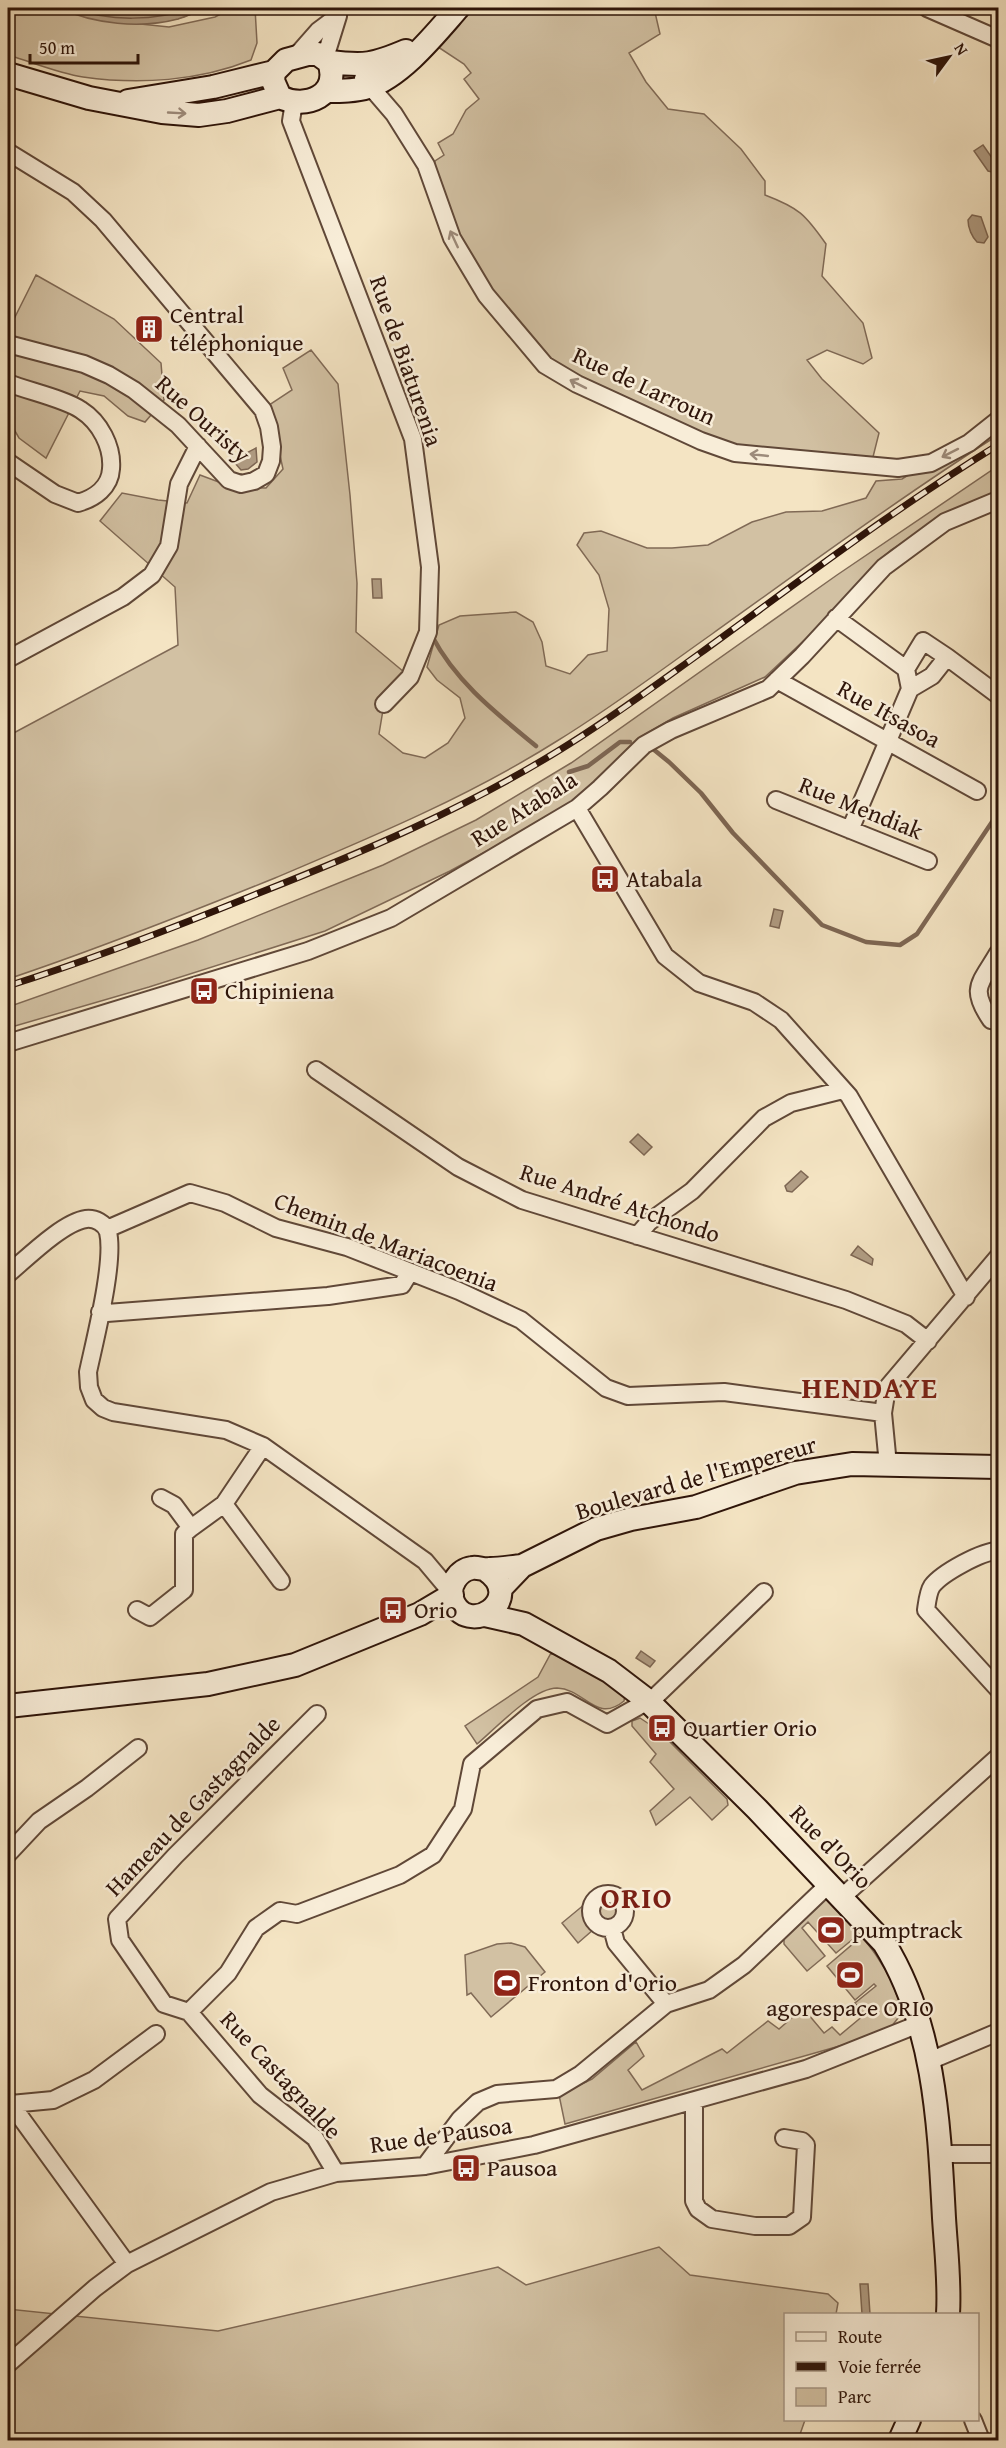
<svg xmlns="http://www.w3.org/2000/svg" width="1006" height="2448" viewBox="0 0 1006 2448" font-family="'Gentium Book Plus',serif">
	<style>
		.green { fill: #d2c1a3; stroke: #806a56; stroke-width: 1.5 }
		.water { fill: #b19d84; stroke: #7d6653; stroke-width: 1.5 }
		.lines { fill: none; stroke-linecap: round; stroke-linejoin: round }
		.shore { stroke: #705846; stroke-width: 1.5 }
		.stream { stroke: #7d6653; stroke-width: 4.5 }
		.street-casing { stroke: #604838; stroke-width: 20 }
		.secondary-casing { stroke: #2e1409; stroke-width: 26 }
		.street { stroke: #f8edd8; stroke-width: 16 }
		.secondary { stroke: #f8edd8; stroke-width: 22 }
		.rail-casing { stroke: #2e1409; stroke-width: 7 }
		.rail { stroke: #f8edd8; stroke-width: 4.5; stroke-dasharray: 14; stroke-linecap: butt }
		.oneway { stroke: #9d8b7b }
		.labels { text-anchor: middle; stroke-width: 5; stroke-linejoin: round; paint-order: stroke }
		.poi-label { font-size: 24px; fill: #2e1409; stroke: #f8edd8; text-anchor: start }
		.street-label { font-size: 24px; fill: #2e1409; stroke: #f8edd8 }
		.district-label { font-size: 30px; font-weight: bold; letter-spacing: 1.5px; fill: #7a1f14; stroke: #f8edd8 }
	</style>
	<rect width="100%" height="100%" fill="#f4e4c3"/>
	<filter id="stains"><feTurbulence type="fractalNoise" baseFrequency=".00333" numOctaves="4"/><feColorMatrix values="0 0 0 0 .2 0 0 0 0 .09 0 0 0 0 .02 0 0 0 .5 -.17"/></filter>
	<radialGradient id="worn" r=".72"><stop offset=".6" stop-color="#630" stop-opacity="0"/><stop offset="1" stop-color="#630" stop-opacity=".3"/></radialGradient>
	<path class="green" d="M8 8H208L177 19 131 23 169 27 215 17 232 8H255L257 43 251 60C199 81 139 85 83 77 58 73 32 62 8 55Z
		M463 8H654L660 34 629 53 646 82 668 109 704 114 741 149 765 181V195C799 208 805 214 826 244L822 276 863 323 872 358 863 364 827 350 807 360 822 379 879 433 871 465 735 453 545 365 486 295 432 179 435 161 444 155 438 143 453 134 466 110 479 99 464 79 471 73 464 64 432 43Z
		M36 275 114 319 161 363 164 400 145 422 128 416 104 396 80 391 46 458 19 438 8 419V331Z
		M311 350 338 384 350 495 357 583 356 632 410 677 384 704 379 734 403 753 425 758 448 743 465 718 460 698 437 680 427 667 439 625 460 616 516 612 533 622 542 642 546 666 570 674 588 655 607 651 609 609 599 575 577 545 584 533 601 531 647 548H672L708 545 752 522 786 512 822 511 866 498 876 481 902 479 998 420V435C901 497 807 566 712 634 661 670 611 708 557 741 468 797 372 837 275 878 186 914 98 949 8 979V736L178 645 175 587 100 521 122 493 158 500 187 503 200 475 232 487 266 488 283 469 269 405 292 390 283 368Z
		M998 466V491L955 509 891 550 871 568 831 615 765 677 673 718 642 736 594 783 560 811 450 871 325 931 149 987 8 1028V1007L198 940 383 865 476 820 571 763 837 575Z
		M551 1653 599 1677 625 1694 624 1701C596 1724 585 1689 557 1688 533 1688 495 1729 477 1744L465 1726 538 1677Z
		M640 1718 658 1730 727 1799 728 1805 712 1820 690 1797 656 1825 650 1811 674 1789 650 1762 656 1754 632 1726V1721Z
		M591 1899 587 1909 594 1929 578 1943 562 1923Z
		M824 1899 828 1900C860 1934 892 1965 902 2013L891 2027 843 2045 565 2124 559 2095 592 2079 636 2042 644 2056 628 2070 642 2090 722 2049 727 2053 768 2021 779 2029 803 2008 824 2033 832 2027 840 2035 864 2015 855 2003 876 1986 874 1984 855 2000 827 1966 855 1942 853 1939 836 1953 808 1922 802 1928 825 1956 807 1971 784 1944V1938Z
		M595 1911a12 12 0 1 1 24 0a12 12 0 1 1-24 0Z
		M511 1943 525 1947 545 1972 491 2017 471 1993 467 1995 465 1955 497 1944Z
		M659 2247 690 2275 828 2294 838 2303 836 2314H786V2420H805L798 2440H8V2309L218 2331 498 2267 526 2285Z"/>
	<path class="water" d="M59 8H208C198 11 188 16 178 19 140 29 94 24 59 8Z
		M983 145 997 165 992 172 988 171 974 151Z
		M972 215 981 217 988 237 984 243 977 242C972 237 968 228 968 220Z
		M256 448 257 462 248 469 241 470 235 463 237 458Z
		M372 579H381L382 598H373Z
		M774 909 783 911 779 928 770 926Z
		M638 1134 652 1147 644 1155 630 1142Z
		M801 1171 808 1177 792 1192 787 1191 785 1186Z
		M858 1246 873 1259 872 1265 851 1255Z
		M641 1651 655 1661 650 1667 636 1658Z
		M860 2284H868L870 2314H862Z"/>
	<g class="lines">
		<path class="shore" d="M73 8C108 22 157 21 191 8
			M102 8 134 9 162 8"/>
		<path class="stream" d="M270 11V8
			M432 636C456 682 496 713 536 746
			M653 749 669 762 701 793 733 833 822 925 866 942 900 945 917 934 998 813
			M569 772 588 766 620 742H630"/>
		<g class="street-casing">
			<path id="street" d="M927 8 998 39
				M296 56 318 31 338 16
				M325 58 338 16
				M363 78 394 114 426 165 452 238 486 295 545 365 577 384 701 441 735 453 898 468 931 463 969 443 998 420
				M294 102 291 121 413 439 430 567 428 632 410 677 384 704
				M8 152 73 192 103 220 263 410 269 427 272 447 271 461 266 474 254 481 241 484 229 480 178 425 134 390 109 375 84 364 8 344
				M8 383C28 391 65 399 81 410 100 422 113 447 111 469 110 487 95 498 78 503L55 494 8 462
				M836 618 906 669 910 689 932 676 947 657 998 695
				M8 659 123 597 152 575 169 546 179 484 198 446
				M906 669 923 641 947 657
				M777 680 977 791
				M776 800 928 861
				M577 808 665 956 699 983 754 1002 781 1020 849 1096 966 1297
				M850 830 910 689
				M998 953C980 984 969 988 991 1020L998 1021
				M8 1043 308 951 391 918 577 808 600 788 644 745 671 730 768 689 802 656 884 567 945 522 998 500
				M316 1070 458 1167 522 1200 846 1300 906 1324 928 1341
				M107 1229 190 1193 225 1203 276 1228 347 1247 459 1291 521 1320 606 1388 628 1396 724 1392 883 1413
				M637 1236 649 1222 692 1191 764 1118 791 1103 843 1090
				M8 1274C26 1259 63 1222 86 1219 95 1218 105 1223 108 1232 115 1262 95 1339 88 1372L89 1387 94 1400 103 1408 113 1412 226 1430 263 1446 425 1561 451 1592
				M100 1312 107 1313 328 1296 402 1285 410 1272
				M888 1465 883 1413 887 1388 998 1257
				M224 1504 263 1446
				M191 1528 224 1504 281 1581
				M998 1551C982 1551 942 1573 932 1586 928 1592 927 1603 926 1610L998 1689
				M137 1610 150 1617 184 1590V1534L191 1528 174 1505 161 1498
				M8 1854 39 1821 87 1788 138 1748
				M591 1911a17 17 0 1 1 34 0a17 17 0 1 1-34 0Z
				M841 1898 998 1757
				M612 1928 616 1943 666 2004
				M189 2012 164 2004 120 1940 117 1919 175 1856 317 1714
				M929 2061 998 2032
				M8 2100 127 2264
				M694 2101V2201L698 2209 712 2219 755 2226H789L802 2217 806 2145 802 2141 784 2138
				M8 2108 11 2104 53 2100 94 2080 156 2034
				M940 2154H998
				M425 2166 460 2119 478 2102 497 2094 556 2089 581 2074 666 2004 709 1990 744 1965 828 1885
				M336 2173 315 2138 260 2095 189 2012 228 1973 256 1928 280 1911 297 1914 400 1875 433 1855 463 1809 472 1764 537 1709 567 1702 607 1724 655 1697 764 1592
				M8 2364 95 2288 127 2264 271 2192 336 2173 425 2166 534 2145 806 2069 919 2024
				M973 2420 981 2440"/>
		</g>
		<g class="secondary-casing">
			<path id="secondary" d="M308 54H318L329 62C341 95 306 110 280 97L273 81 274 72 286 60Z
				M329 62C365 66 373 65 406 51
				M8 74 89 98 162 112 199 115 227 111 280 97
				M327 91C341 91 355 91 368 87 402 76 436 33 458 8
				M128 101 213 87 274 72
				M486 1570C528 1599 466 1640 452 1599 448 1586 458 1570 472 1568 478 1567 483 1570 490 1569 500 1569 511 1567 522 1566
				M500 1589 522 1566 596 1529 631 1519 696 1507 795 1473 852 1464 998 1467
				M485 1615 524 1624 609 1671 647 1700 757 1809 884 1943C935 2025 939 2124 944 2218 946 2250 950 2283 948 2314
				M8 1706 208 1684 295 1665 420 1614 452 1595
				M900 2440 909 2420"/>
		</g>
		<use href="#street" class="street"/>
		<use href="#secondary" class="secondary"/>
		<g class="rail-casing">
			<path id="rail" d="M8 986C93 959 176 927 259 893 363 852 462 810 558 751 606 722 653 687 699 654 797 583 895 508 998 445"/>
		</g>
		<use href="#rail" class="rail"/>
	</g>
	<defs><path id="oneway-shaft" d="M-6 0H5M1.5-3L5.5 0L1.5 3" fill="none" stroke-width="1.6" stroke-linecap="round" stroke-linejoin="round" transform="scale(1.5)"/></defs>
	<g class="oneway">
		<use href="#oneway-shaft" transform="translate(177 113) rotate(3)"/>
		<use href="#oneway-shaft" transform="translate(454 239) rotate(-115)"/>
		<use href="#oneway-shaft" transform="translate(578 384) rotate(-153)"/>
		<use href="#oneway-shaft" transform="translate(950 453) rotate(153)"/>
		<use href="#oneway-shaft" transform="translate(759 455) rotate(-174)"/>
	</g>
	<defs>
		<g id="building-square" transform="scale(1.5)"><rect x="-9" y="-9" width="18" height="18" rx="4" fill="#8f2418" stroke="#f8edd8"/><path d="M-4-6H4V6H1V3H-1V6H-4ZM-2.5-4.3h1.7v1.8h-1.7ZM.8-4.3h1.7v1.8H.8ZM-2.5-1h1.7V.8h-1.7ZM.8-1h1.7V.8H.8Z" fill="#fff"/></g>
		<g id="bus-square" transform="scale(1.5)"><rect x="-9" y="-9" width="18" height="18" rx="4" fill="#8f2418" stroke="#f8edd8"/><path d="M-5-6H5V4H4V6H2V4H-2V6H-4V4H-5ZM-3.5-4V0h7V-4ZM-3.5 1.2v1.5H-2V1.2ZM2 1.2v1.5H3.5V1.2Z" fill="#fff"/></g>
		<g id="stadium-square" transform="scale(1.5)"><rect x="-9" y="-9" width="18" height="18" rx="4" fill="#8f2418" stroke="#f8edd8"/><path d="M0-5a6.5 5 0 1 0 0 10a6.5 5 0 1 0 0-10ZM-3.5-1.8h7v3.6h-7Z" fill="#fff"/></g>
	</defs>
	<g fill-rule="evenodd">
		<use href="#building-square" x="149" y="329"/>
		<use href="#bus-square" x="605" y="879"/>
		<use href="#bus-square" x="204" y="991"/>
		<use href="#bus-square" x="393" y="1610"/>
		<use href="#bus-square" x="662" y="1728"/>
		<use href="#stadium-square" x="831" y="1930"/>
		<use href="#stadium-square" x="850" y="1975"/>
		<use href="#stadium-square" x="507" y="1983"/>
		<use href="#bus-square" x="466" y="2168"/>
	</g>
	<g class="labels">
		<g class="poi-label">
			<text x="170" y="323">Central<tspan x="170" dy="28">téléphonique</tspan></text>
			<text x="626" y="887">Atabala</text>
			<text x="225" y="999">Chipiniena</text>
			<text x="414" y="1618">Orio</text>
			<text x="683" y="1736">Quartier Orio</text>
			<text x="852" y="1938">pumptrack</text>
			<text x="528" y="1991">Fronton d'Orio</text>
			<text x="850" y="2016" text-anchor="middle">agorespace ORIO</text>
			<text x="487" y="2176">Pausoa</text>
		</g>
		<g class="street-label">
			<text transform="translate(406 361) rotate(71)" y="8">Rue de Biaturenia</text>
			<text transform="translate(644 386) rotate(25)" y="8">Rue de Larroun</text>
			<text transform="translate(203 419) rotate(42)" y="8">Rue Ouristy</text>
			<text transform="translate(889 714) rotate(29)" y="8">Rue Itsasoa</text>
			<text transform="translate(861 808) rotate(22)" y="8">Rue Mendiak</text>
			<text transform="translate(524 809) rotate(-32)" y="8">Rue Atabala</text>
			<text transform="translate(620 1203) rotate(18)" y="8">Rue André Atchondo</text>
			<text transform="translate(386 1242) rotate(21)" y="8">Chemin de Mariacoenia</text>
			<text transform="translate(696 1478) rotate(-16)" y="8">Boulevard de l'Empereur</text>
			<text transform="translate(193 1806) rotate(-46)" y="8">Hameau de Gastagnalde</text>
			<text transform="translate(831 1847) rotate(46)" y="8">Rue d'Orio</text>
			<text transform="translate(281 2075) rotate(47)" y="8">Rue Castagnalde</text>
			<text transform="translate(441 2135) rotate(-8)" y="8">Rue de Pausoa</text>
		</g>
		<g class="district-label">
			<text x="870" y="1398">HENDAYE</text>
			<text x="637" y="1908">ORIO</text>
		</g>
	</g>
	<rect width="1006" height="2448" fill="none" stroke="#f4e4c3" stroke-width="30"/>
	<rect x="9" y="9" width="988" height="2430" fill="none" stroke="#2e1409" stroke-width="3"/>
	<rect x="15" y="15" width="976" height="2418" fill="none" stroke="#2e1409" stroke-width="1.5"/>
	<rect x="784" y="2313" width="195" height="108" fill="#f8edd8" stroke="#a79685" stroke-width="1.5"/>
	<rect x="796" y="2332" width="30" height="9" fill="#f8edd8" stroke="#a79685" stroke-width="1.5"/>
	<text x="838" y="2343" font-size="18" fill="#2e1409">Route</text>
	<rect x="796" y="2362" width="30" height="9" fill="#2e1409" stroke="#a79685" stroke-width="1.5"/>
	<text x="838" y="2373" font-size="18" fill="#2e1409">Voie ferrée</text>
	<rect x="796" y="2388" width="30" height="18" fill="#d2c1a3" stroke="#a79685" stroke-width="1.5"/>
	<text x="838" y="2403" font-size="18" fill="#2e1409">Parc</text>
	<g transform="translate(949 57) rotate(57)" stroke="#f8edd8" stroke-width="4.5" paint-order="stroke">
	<path d="M0-4.5L10 22L0 15L-10 22Z" fill="#2e1409"/>
	<text y="-9" font-size="16" font-weight="bold" text-anchor="middle" fill="#2e1409">N</text>
	</g>
	<path d="M30 54v9h108v-9" fill="none" stroke="#2e1409" stroke-width="3"/>
	<text x="39" y="54" font-size="18" fill="#2e1409" stroke="#f8edd8" stroke-width="4.5" paint-order="stroke">50 m</text>
	<rect width="100%" height="100%" filter="url(#stains)"/>
	<rect width="100%" height="100%" fill="url(#worn)"/>
</svg>
